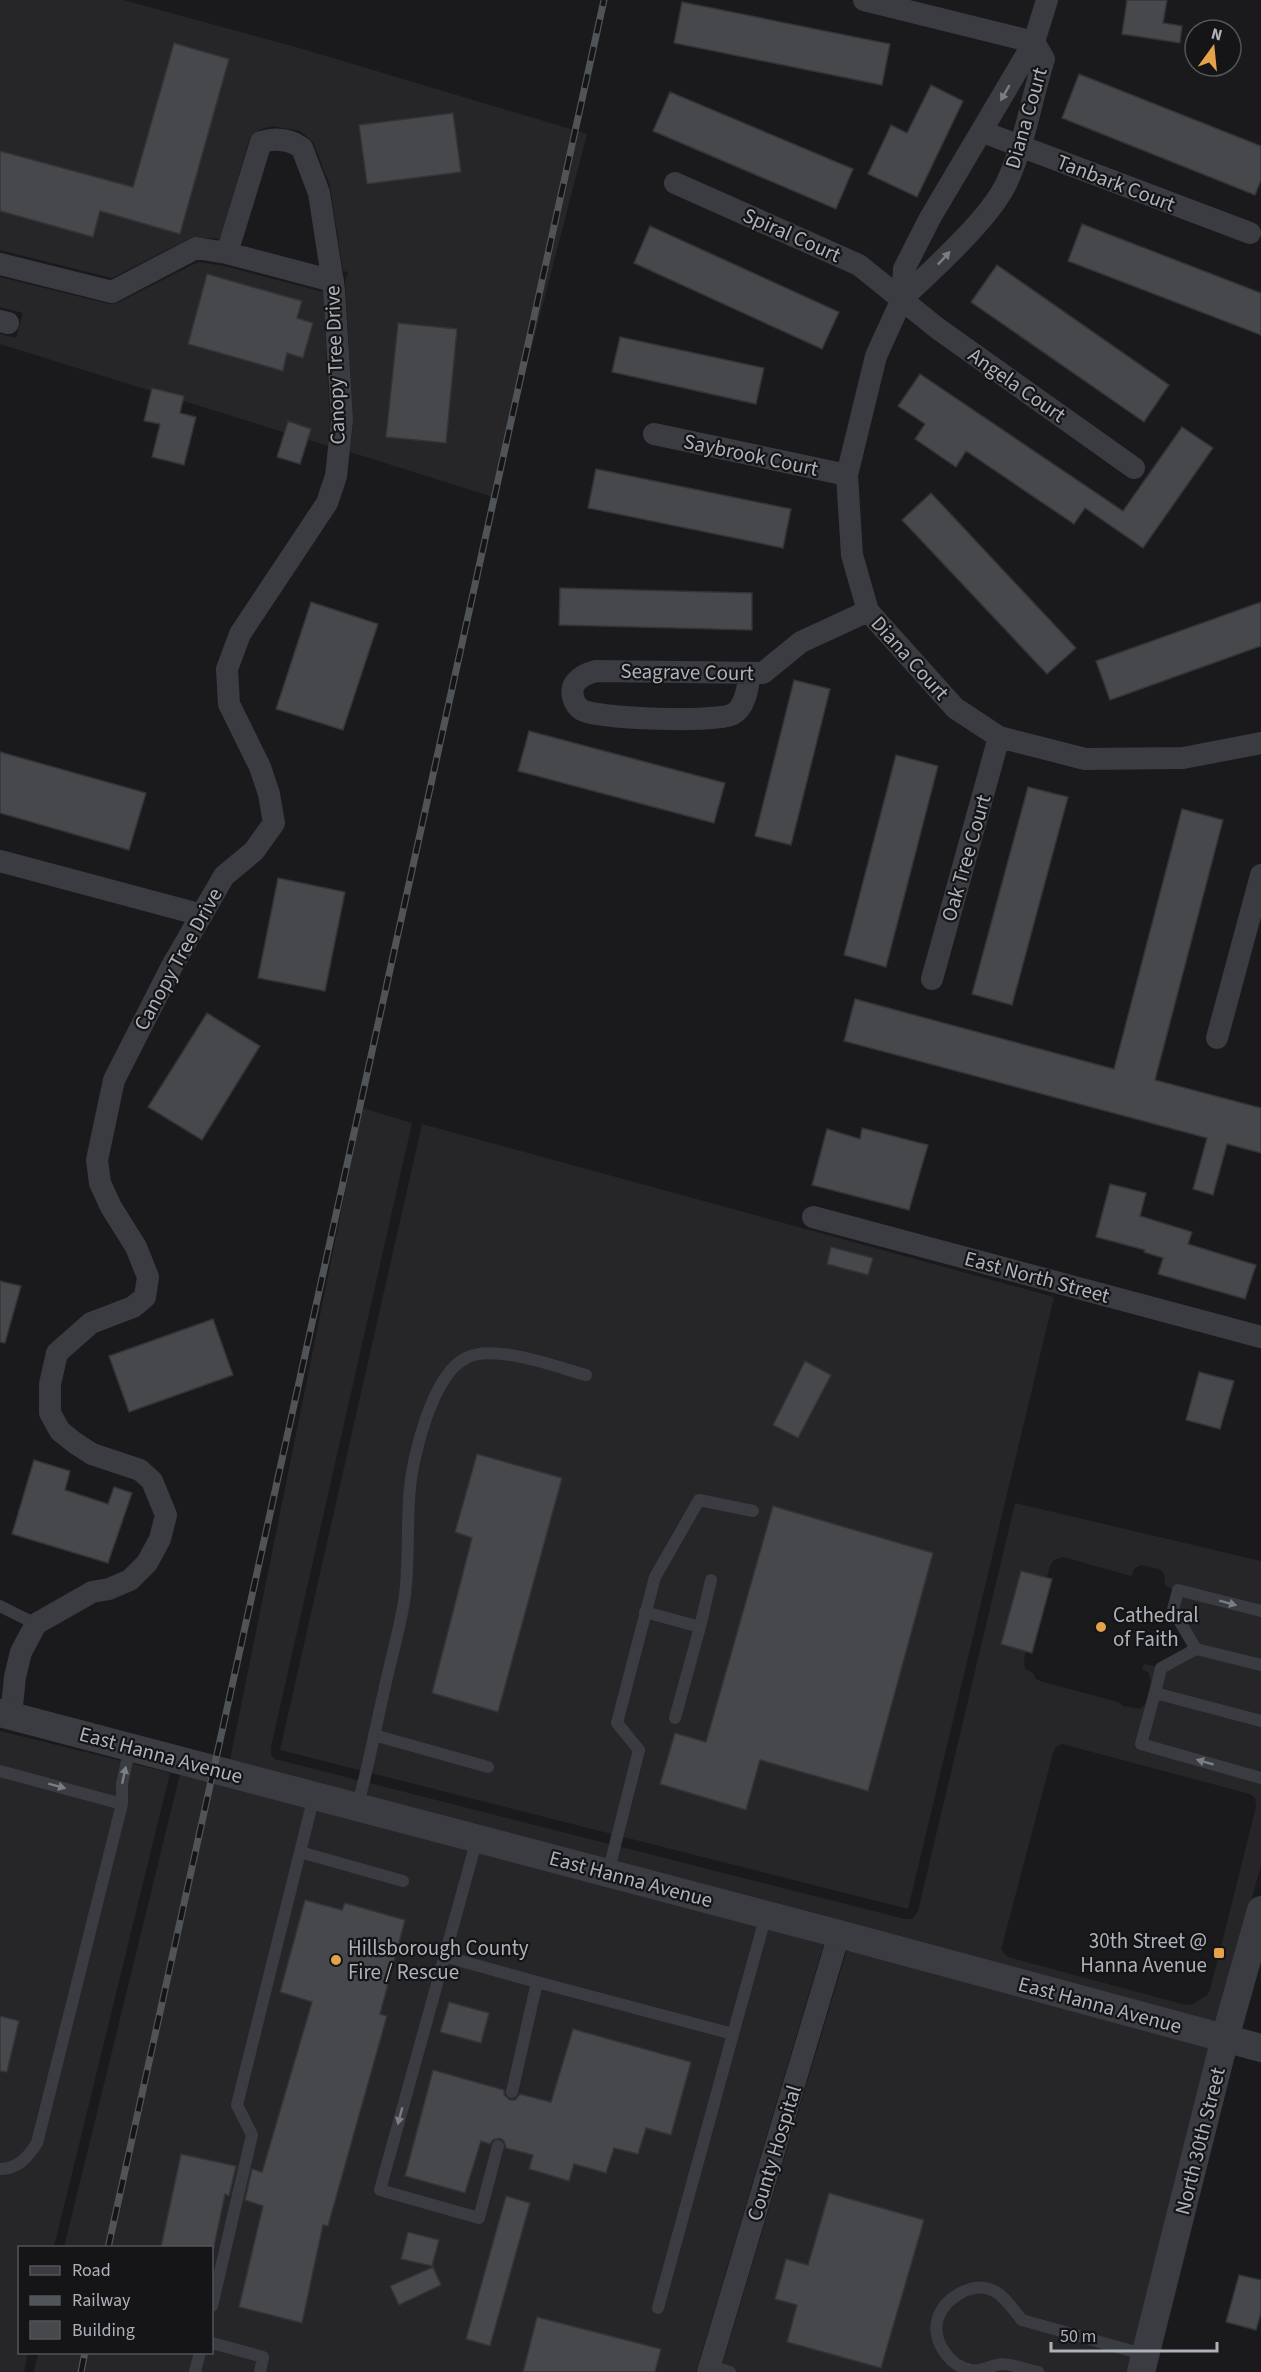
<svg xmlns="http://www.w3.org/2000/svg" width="1261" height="2372" viewBox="0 0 1261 2372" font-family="'Source Sans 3',sans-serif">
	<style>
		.built { fill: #262629; fill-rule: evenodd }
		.building { fill: #47484c; stroke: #343438; stroke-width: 1.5 }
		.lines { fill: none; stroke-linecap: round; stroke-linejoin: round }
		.service { stroke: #3b3c41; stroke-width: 12 }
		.minor { stroke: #3b3c41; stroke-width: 22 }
		.tertiary { stroke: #3b3c41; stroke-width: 28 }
		.rail-casing { stroke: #505357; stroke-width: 7 }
		.rail { stroke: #151517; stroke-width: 4.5; stroke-dasharray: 14; stroke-linecap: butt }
		.oneway { fill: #7a7d84 }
		.poi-dot { fill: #e4a34a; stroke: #151517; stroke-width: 2 }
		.labels { text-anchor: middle; stroke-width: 4.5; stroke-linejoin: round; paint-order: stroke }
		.street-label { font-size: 21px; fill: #adb2ba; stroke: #151517 }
		.poi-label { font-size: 21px; fill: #adb2ba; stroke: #151517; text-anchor: start }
	</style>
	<rect width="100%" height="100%" fill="#1a1a1c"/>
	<path class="built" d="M0 0H123L303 49 587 134 493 497 350 452 353 421 345 281 348 272 343 271 330 186 313 142 300 131 272 126 259 130 250 138 220 239 192 237 112 278 0 250Z
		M198 262 224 266 323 292 330 420 328 446 0 344V334L16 338 23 313 0 307V277L109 304 117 303Z
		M362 1108 412 1123 271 1747V1754L275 1759 905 1919H912L918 1911 1015 1503 1261 1561V1865L1218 2023 230 1760ZM1063 1557 1131 1576 1135 1568 1141 1565 1159 1569 1164 1573 1165 1585 1172 1589 1174 1595 1168 1618 1181 1624 1188 1641 1184 1654 1157 1667 1144 1664 1142 1669 1149 1673 1151 1683 1145 1704 1140 1709 1123 1706 1118 1702 1040 1681 1035 1678 1033 1673 1025 1669 1024 1659 1050 1566 1054 1560ZM1062 1744 1250 1794 1255 1798 1256 1807 1210 1990 1207 1995 1193 2004 1186 2005 1008 1957 1001 1950 1053 1753 1056 1747Z
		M422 1124 1054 1297 908 1909 280 1750Z
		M0 1731 170 1773 54 2247 20 2248V2352L28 2353 24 2372H0Z
		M180 1774 824 1943 696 2372H34L38 2353 212 2352V2248L64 2247Z
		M847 1949 1211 2048 1129 2372H720Z"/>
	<path class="building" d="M1127 0H1167L1163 23 1182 26 1180 43 1122 34Z
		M682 2 890 44 882 85 674 43Z
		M174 43 229 59 180 234 100 211 93 237 0 211V151L133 187Z
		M1079 74 1261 146V180L1255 195 1062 118Z
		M931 85 963 101 917 197 868 174 891 125 907 133Z
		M670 92 853 169 836 209 653 131Z
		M453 113 461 172 367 184 359 125Z
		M1082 224 1261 293V335L1068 261Z
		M650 226 839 312 822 349 634 263Z
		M997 265 1169 385 1144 422 971 302Z
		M207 274 302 301 297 318 313 323 303 358 287 353 283 371 188 344Z
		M398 323 457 329 446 443 386 437Z
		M620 337 764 368 756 404 612 372Z
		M920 374 1123 511 1182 427 1213 448 1143 548 1085 508 1074 524 966 451 956 467 915 439 925 424 898 406Z
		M152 388 184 396 180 413 196 417 184 465 152 457 160 424 144 421Z
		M288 421 311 429 300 464 277 457Z
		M596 469 791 509 783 548 588 508Z
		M931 493 1076 648 1047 674 902 520Z
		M560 588 752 593V630L559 625Z
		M311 602 378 624 343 730 276 709Z
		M1261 602V646L1110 700 1096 661Z
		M794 680 830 689 791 845 755 836Z
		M529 731 725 783 714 823 518 771Z
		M0 752 146 793 129 850 0 813Z
		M896 755 938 766 886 967 844 955Z
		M1028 787 1068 797 1012 1005 972 994Z
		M1182 809 1223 820 1155 1080 1261 1108V1153L1227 1144 1213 1195 1193 1189 1207 1138 844 1041 855 999 1114 1069Z
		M278 878 345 892 325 991 258 978Z
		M207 1013 260 1046 202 1140 148 1107Z
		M862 1128 928 1145 909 1210 812 1185 827 1129 860 1139Z
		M1110 1184 1146 1193 1140 1216 1192 1232 1188 1244 1256 1265 1245 1299 1158 1274 1163 1258 1144 1252 1145 1250 1096 1237Z
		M831 1247 873 1258 868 1275 827 1264Z
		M0 1281 21 1286 5 1343 0 1342Z
		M213 1319 233 1375 129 1412 109 1356Z
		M805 1361 831 1375 798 1438 773 1425Z
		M1199 1372 1234 1381 1220 1429 1186 1420Z
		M477 1454 562 1478 498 1712 432 1693 472 1538 455 1532Z
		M34 1460 70 1471 65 1490 108 1504 114 1487 132 1493 108 1563 12 1534Z
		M773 1506 933 1553 868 1791 760 1760 746 1810 660 1784 675 1733 706 1742Z
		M1021 1571 1052 1579 1032 1653 1001 1644Z
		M305 1900 342 1910 345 1903 405 1920 380 2014 387 2016 328 2226 323 2225 302 2323 239 2307 263 2206 245 2200 252 2169 262 2172 312 2002 280 1992Z
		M449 2002 489 2013 481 2043 440 2032Z
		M0 2016 19 2021 7 2072 0 2071Z
		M573 2029 691 2062 671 2135 646 2128 638 2154 614 2148 606 2173 574 2164 569 2181 529 2169 533 2155 506 2148 504 2141 500 2138 493 2140 490 2144 481 2141 465 2193 405 2176 433 2070 504 2090V2095L510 2100H515L520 2094 551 2102Z
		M181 2154 236 2166 229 2196 225 2194 214 2247H161Z
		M829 2193 924 2220 881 2368 787 2342 797 2305 775 2299 786 2259 808 2265Z
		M506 2196 530 2203 490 2346 466 2339Z
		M408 2232 439 2240 432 2266 401 2259Z
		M433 2267 441 2285 399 2305 390 2286Z
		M1239 2275 1261 2280V2313L1256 2330 1226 2322Z
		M537 2317 661 2349 655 2372H523Z"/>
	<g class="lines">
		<path class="service" d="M0 1606 36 1624
			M1261 1611 1178 1590 1173 1610 1196 1649 1261 1665
			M645 1612 700 1627 675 1718
			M700 1627 711 1580
			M1155 1693 1161 1668 1196 1649
			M1261 1721 1155 1693 1141 1744 1261 1778
			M374 1735 488 1767
			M0 1771 122 1804
			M357 1807C368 1769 375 1730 384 1691 390 1662 399 1632 404 1602 410 1565 406 1526 410 1488 413 1454 433 1374 466 1358 494 1343 556 1367 586 1375
			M477 1839 380 2190 479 2218 498 2146
			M300 1852 403 1881
			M608 1873 639 1750 617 1723 655 1577 699 1500 753 1511
			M443 1956 537 1982
			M512 2092 537 1982 733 2034 766 1915
			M0 2169C18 2169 28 2157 37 2143L122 1804V1784L130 1747
			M212 2306 252 2135 237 2105 314 1796
			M658 2308 733 2034
			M212 2343 263 2357 260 2372
			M710 2366 730 2372
			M195 2372 200 2352
			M1038 2372C1027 2370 1013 2364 1002 2364 992 2365 980 2372 971 2370 949 2366 931 2340 938 2318 945 2298 973 2280 994 2291 1005 2296 1014 2311 1022 2320L1146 2355"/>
		<path class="minor" d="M864 0 1034 42
			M1047 0 1034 42 930 218 904 269 902 299 876 356 847 475 852 555 868 611 955 708 999 737 1085 759 1183 758 1261 743
			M983 132 1250 233
			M675 183 859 265 937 328 1134 468
			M0 264 112 292 196 248 227 253 333 281
			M902 299C932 270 990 219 1007 182 1025 143 1031 100 1044 59L1034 42
			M0 321 8 323
			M654 434 847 475
			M750 673C748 686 746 707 733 714 716 723 599 719 582 710 573 705 569 690 576 682 581 676 588 673 596 671L763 673 801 642 868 611
			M0 861 202 915
			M932 979 999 737
			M1217 1038 1261 875
			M813 1217 1261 1337
			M11 1716 15 1677 21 1652 36 1624 92 1592 109 1589 130 1580 147 1563 160 1539 166 1515 152 1481 140 1470 92 1454 75 1443 60 1431 50 1413V1384L57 1353 91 1323 133 1307 145 1297 148 1277 136 1247 111 1207 100 1183 97 1160 114 1080 172 966 224 876 254 851 274 823 269 794 260 767 229 704 227 669 240 634 327 503 336 476 342 420 334 290 319 193 302 148C290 139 275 138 261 142L227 253
			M708 2372 839 1934"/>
		<path class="tertiary" d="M0 1713 839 1934 1261 2048
			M1141 2372 1225 2038 1261 1910"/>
		<g class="rail-casing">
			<path id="rail" d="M108 2248 604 0
				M81 2372 85 2352"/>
		</g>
		<use href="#rail" class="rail"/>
	</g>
	<defs><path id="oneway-solid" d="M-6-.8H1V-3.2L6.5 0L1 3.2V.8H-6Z" transform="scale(1.5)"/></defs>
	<g class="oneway">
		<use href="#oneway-solid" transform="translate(1005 93) rotate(120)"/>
		<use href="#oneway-solid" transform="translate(944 258) rotate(-47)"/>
		<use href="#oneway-solid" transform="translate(1228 1603) rotate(15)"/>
		<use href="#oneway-solid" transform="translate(1205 1762) rotate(-164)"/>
		<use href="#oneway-solid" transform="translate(124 1775) rotate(-78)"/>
		<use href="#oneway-solid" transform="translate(57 1786) rotate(15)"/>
		<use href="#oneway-solid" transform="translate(400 2116) rotate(105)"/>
	</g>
	<g class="poi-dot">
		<circle cx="1101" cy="1627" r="6"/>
		<rect x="1213" y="1947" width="12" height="12" rx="3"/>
		<circle cx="336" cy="1960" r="6"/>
	</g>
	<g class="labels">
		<g class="street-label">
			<text transform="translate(1026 118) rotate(-74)" y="7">Diana Court</text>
			<text transform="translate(1116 183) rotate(21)" y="7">Tanbark Court</text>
			<text transform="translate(792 235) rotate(24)" y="7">Spiral Court</text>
			<text transform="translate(335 365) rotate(-92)" y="7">Canopy Tree Drive</text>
			<text transform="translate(1017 385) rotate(35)" y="7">Angela Court</text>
			<text transform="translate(751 455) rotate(12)" y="7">Saybrook Court</text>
			<text transform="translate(910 658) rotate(48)" y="7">Diana Court</text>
			<text transform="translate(687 672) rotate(1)" y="7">Seagrave Court</text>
			<text transform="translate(966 858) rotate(-74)" y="7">Oak Tree Court</text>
			<text transform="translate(178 959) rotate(-61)" y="7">Canopy Tree Drive</text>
			<text transform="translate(1037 1277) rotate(15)" y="7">East North Street</text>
			<text transform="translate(161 1755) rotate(15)" y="7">East Hanna Avenue</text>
			<text transform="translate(631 1879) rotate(15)" y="7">East Hanna Avenue</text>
			<text transform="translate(1100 2005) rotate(15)" y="7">East Hanna Avenue</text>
			<text transform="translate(1200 2141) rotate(-76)" y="7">North 30th Street</text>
			<text transform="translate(774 2153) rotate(-73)" y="7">County Hospital</text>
		</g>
		<g class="poi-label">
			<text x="1113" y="1622">Cathedral<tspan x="1113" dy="24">of Faith</tspan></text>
			<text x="1207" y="1948" text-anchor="end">30th Street @<tspan x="1207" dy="24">Hanna Avenue</tspan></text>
			<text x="348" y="1955">Hillsborough County<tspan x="348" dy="24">Fire / Rescue</tspan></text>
		</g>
	</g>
	<rect x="18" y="2246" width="195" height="108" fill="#151517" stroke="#525458" stroke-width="1.5"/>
	<rect x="30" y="2266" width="30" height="9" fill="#3b3c41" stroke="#525458" stroke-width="1.5"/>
	<text x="72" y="2276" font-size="18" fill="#adb2ba">Road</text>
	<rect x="30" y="2296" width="30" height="9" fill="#505357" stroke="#525458" stroke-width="1.5"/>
	<text x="72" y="2306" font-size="18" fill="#adb2ba">Railway</text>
	<rect x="30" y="2321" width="30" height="18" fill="#47484c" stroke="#525458" stroke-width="1.5"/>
	<text x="72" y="2336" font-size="18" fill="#adb2ba">Building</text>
	<g transform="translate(1213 48) rotate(15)"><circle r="28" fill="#151517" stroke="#525458" stroke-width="1.5"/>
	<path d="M0-4.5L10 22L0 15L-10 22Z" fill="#e4a34a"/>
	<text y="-9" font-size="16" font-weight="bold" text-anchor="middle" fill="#adb2ba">N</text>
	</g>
	<path d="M1051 2342v9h166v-9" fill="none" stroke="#adb2ba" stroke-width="3"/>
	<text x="1060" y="2342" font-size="18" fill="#adb2ba" stroke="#151517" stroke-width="4.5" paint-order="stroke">50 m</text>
</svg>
